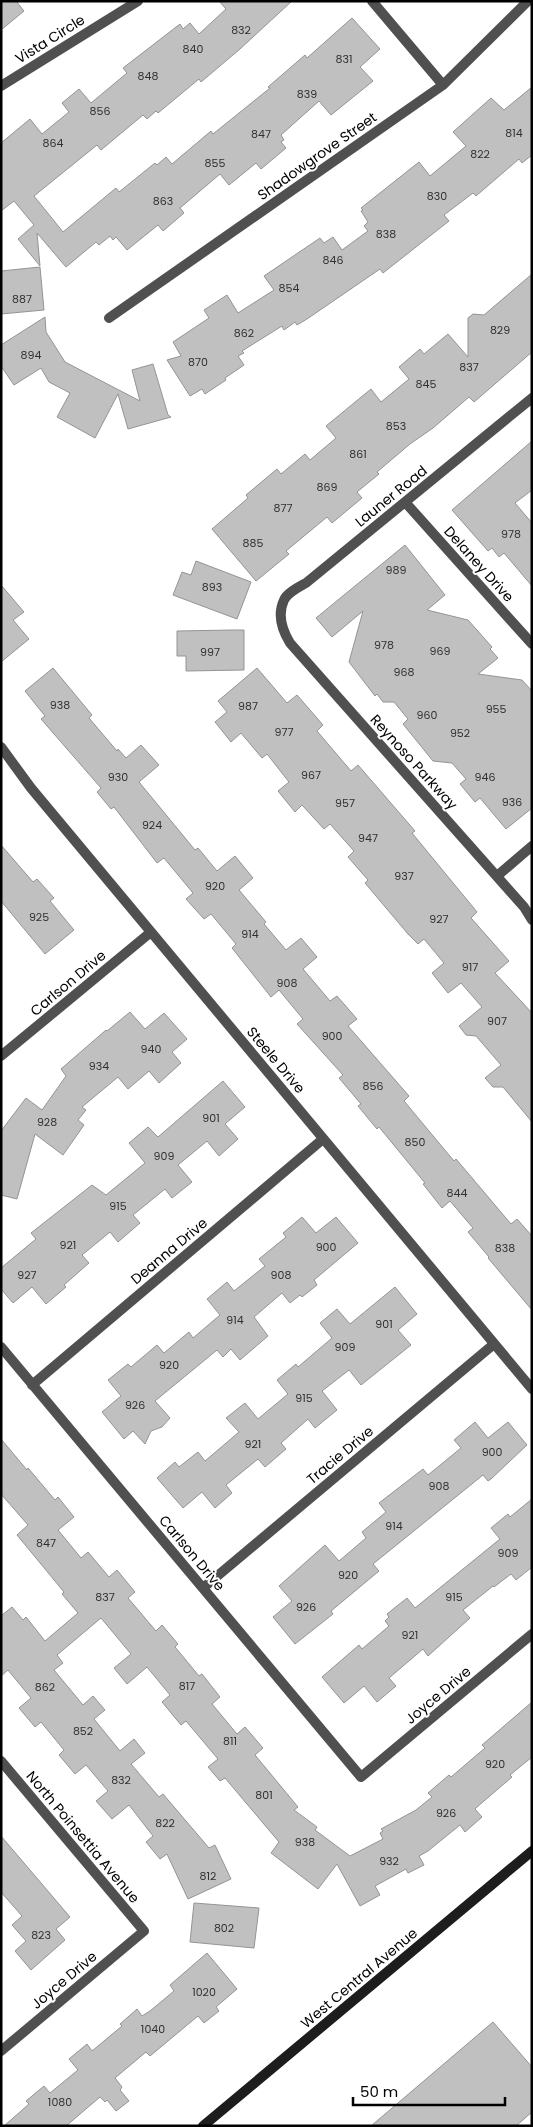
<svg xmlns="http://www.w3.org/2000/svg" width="533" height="2127" viewBox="0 0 533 2127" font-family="Poppins,sans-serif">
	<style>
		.building { fill: #c0c0c0; stroke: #949494 }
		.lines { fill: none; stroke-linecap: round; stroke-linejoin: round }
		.minor { stroke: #505050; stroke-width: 10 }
		.secondary { stroke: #1d1d1d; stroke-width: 10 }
		.labels { text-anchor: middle; stroke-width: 4; stroke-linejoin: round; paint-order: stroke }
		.number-label { font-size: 11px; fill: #303030 }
		.street-label { font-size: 14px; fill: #000; stroke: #fff }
	</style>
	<rect width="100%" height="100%" fill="#fff"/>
	<path class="building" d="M1 1H16L24 11 1 30Z
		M219 1H292L240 49 201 82 199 79 158 113 156 111 147 119 143 115 101 150 97 145 34 196 63 232 116 188 119 192 155 163 157 165 166 157 172 164 211 131 213 134 270 88 268 87 305 55 307 58 352 18 380 49 360 67 373 81 331 115 319 101 281 135 284 140 281 142 286 148 261 169 256 163 229 185 220 174 180 208 184 213 163 231 158 225 127 250 116 237 113 240 110 236 99 245 96 242 66 267 37 233 40 266 18 239 34 225 14 201 1 211V143L30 119 42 134 69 112 62 103 79 89 91 103 127 73 123 68 180 24 183 29 190 23 199 34 226 9Z
		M532 87V155L522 163 519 159 476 196 473 193 444 215 449 221 383 273 380 269 307 319 297 325 295 322 284 330 282 326 242 351 244 353 238 356 244 365 225 378 226 380 205 394 202 389 190 396 167 360 181 356 173 342 209 318 204 310 227 295 238 313 274 290 264 276 320 238 324 243 333 237 342 250 368 231 364 226 368 222 361 211 363 210 361 208 419 162 430 176 466 146 453 132 491 98 504 110Z
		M40 267 44 310 1 314V271Z
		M532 274V352L474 402 469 397 433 428 410 444 377 472 379 474 357 492 362 498 332 523 327 517 286 551 289 554 256 581 212 529 248 498 246 495 277 469 281 474 305 454 310 460 336 438 326 426 371 389 381 402 409 379 399 367 420 349 424 354 448 334 468 357V318L473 314 484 315Z
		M45 317 46 332 65 362 140 401 132 370 153 364 168 415 171 417 128 429 118 394 95 438 57 417 70 393 49 382 41 368 14 385 1 366V345Z
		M532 441V490L515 503 532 523V586L504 553 499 557 492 548 488 551 452 510Z
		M405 545 445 595 427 610 468 620 492 647 490 649 498 658 478 674 522 680 532 691V808L506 829 480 798 475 802 460 784 466 779 452 763 433 761 403 724 408 719 394 702H383L377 694 375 696 349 662 363 611 332 637 316 618Z
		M196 561 251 582 237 619 173 595 182 572 191 575Z
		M1 585 24 612 13 620 29 639 1 662Z
		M233 630H244V670L186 671V656H177V631Z
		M53 668 92 715 89 718 117 751 118 749 126 758 141 745 159 765 139 782 195 850 198 848 217 871 235 856 253 878 239 890 266 922 264 924 286 950 301 938 317 957 303 969 330 1001 337 996 357 1019 348 1026 409 1096 404 1101 454 1161 456 1159 511 1224 517 1219 532 1236V1310L488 1258 489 1257 468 1232 473 1228 450 1201 442 1208 423 1184 425 1183 379 1127 377 1129 358 1106 361 1104 339 1078 343 1075 297 1024 303 1019 279 990 271 997 232 948 236 944 211 914 204 919 186 899 193 893 164 858 157 863 114 807 111 809 97 792 101 788 41 719 45 716 25 691Z
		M257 668 287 703 297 695 323 725 317 731 351 771 358 765 415 831 412 833 477 912 471 918 509 961 495 973 532 1013V1122L503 1087H493L485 1078 501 1065 476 1036 466 1035 459 1026 482 1007 461 983 448 993 432 973 444 963 424 939 418 944 408 934 365 883 368 880 348 857 354 851 330 824 324 829 302 805 295 812 278 791 289 782 267 754 262 758 241 733 231 742 215 722 227 712 218 701Z
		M1 845 33 882 37 879 54 898 50 901 74 930 45 954 1 901Z
		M130 1012 145 1029 164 1013 187 1039 172 1052 181 1063 159 1083 149 1071 128 1089 118 1077 82 1107 86 1110 78 1120 84 1125 63 1155 35 1134 17 1199 1 1195V1131L26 1098 42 1110 66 1076 61 1069 106 1030 107 1031Z
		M223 1081 245 1107 225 1124 238 1139 219 1156 207 1141 178 1165 192 1182 172 1198 165 1189 133 1215 140 1223 118 1242 110 1232 82 1255 89 1263 64 1285 66 1287 46 1304 32 1287 13 1303 1 1289V1268L36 1239 31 1233 92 1185 106 1195 145 1163 129 1143 148 1127 158 1137Z
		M302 1217 316 1233 336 1217 358 1243 314 1280 317 1285 302 1297 300 1295 290 1303 282 1293 254 1317 268 1336 240 1360 231 1349 223 1357 217 1350 155 1401 170 1418 162 1427 151 1431 145 1444 133 1431 124 1439 102 1412 121 1396 108 1380 128 1364 131 1367 157 1345 164 1353 189 1332 193 1338 220 1315 207 1299 227 1282 234 1291 265 1266 259 1259 286 1237 283 1233Z
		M395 1287 417 1314 398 1330 411 1345 361 1385 349 1370 322 1391 337 1410 315 1428 308 1419 281 1443 286 1449 265 1467 258 1459 226 1485 232 1493 215 1508 202 1492 183 1508 157 1478 175 1462 179 1467 198 1452 205 1461 239 1432 226 1418 245 1403 258 1419 288 1394 277 1380 296 1364 298 1367 332 1338 320 1323 337 1309 350 1324Z
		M475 1422 488 1438 508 1422 527 1445 491 1479 488 1481 483 1475 373 1564 379 1571 331 1611 333 1614 295 1644 273 1617 292 1601 279 1586 325 1545 339 1561 366 1538 362 1532 386 1512 379 1503 423 1469 428 1475 461 1448 454 1440Z
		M1 1439 27 1470 28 1468 55 1500 58 1497 74 1517 58 1530 81 1558 88 1552 109 1577 117 1570 135 1592 128 1598 156 1631 162 1625 178 1644 175 1647 199 1676 202 1674 220 1697 212 1704 237 1734 245 1727 263 1748 255 1755 298 1807 294 1810 317 1827 315 1830 350 1856 383 1839 380 1833 383 1831 381 1829 416 1810 432 1797 428 1793 449 1775 451 1777 485 1748 482 1745 532 1702V1757L510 1775 512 1777 477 1807 475 1809 482 1817 465 1832 460 1825 428 1851 419 1856 424 1865 408 1873 406 1869 375 1886 380 1895 360 1906 337 1864 318 1889 271 1853 279 1842 225 1778 220 1781 208 1767 218 1759 186 1721 181 1725 162 1702 170 1695 147 1667 127 1684 114 1668 131 1654 101 1618 57 1655 63 1663 54 1670 83 1705 93 1696 105 1710 94 1719 120 1751 134 1739 145 1753 131 1764 159 1797 163 1794 209 1848 215 1845 231 1879 188 1899 167 1854 160 1859 146 1842 153 1836 129 1805 112 1819 96 1801 108 1791 86 1765 75 1774 59 1755 64 1750 41 1722 35 1727 19 1708 31 1698 8 1670 1 1676V1616L12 1607 23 1620 26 1617 45 1641 78 1613 62 1594 64 1592 17 1535 28 1525 1 1494Z
		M532 1499V1567L516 1580 511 1574 494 1587 493 1586 463 1610 470 1618 428 1656 423 1649 389 1678 396 1686 377 1702 364 1686 344 1703 322 1677 359 1645 362 1649 389 1626 385 1621 389 1617 387 1614 407 1598 415 1608 500 1539 491 1528 508 1514 510 1517Z
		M1 1836 70 1917 56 1929 65 1940 31 1970 15 1951 26 1941 12 1925 22 1916 1 1892Z
		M194 1903 259 1908 254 1948 190 1942Z
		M207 1953 237 1989 216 2007 219 2011 204 2023 198 2016 150 2056 146 2052 115 2078 122 2087 120 2090 129 2101 116 2111 107 2100 105 2102 100 2097 66 2126H4L29 2104 26 2101 44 2086 50 2093 78 2070 69 2059 87 2044 92 2051 122 2026 120 2024 137 2009 142 2016 150 2011 174 1991 170 1985Z
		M493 2022 532 2067V2112L516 2126H371Z"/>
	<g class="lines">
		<path class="minor" d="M372 1 443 85
			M1 86 138 1
			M109 318 443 85 528 1
			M532 398 306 583C299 587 287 593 284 600 277 615 282 630 290 643L524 907 532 920
			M405 502 532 644
			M1 747 31 788 532 1389
			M497 876 532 846
			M1 1056 151 932
			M1 1347 361 1777 532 1634
			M32 1385 323 1139
			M203 1588 494 1344
			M1 1761 144 1931 1 2051"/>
		<path class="secondary" d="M203 2126 532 1851"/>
	</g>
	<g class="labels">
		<g class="number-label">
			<text x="241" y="34">832</text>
			<text x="193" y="53">840</text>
			<text x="344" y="63">831</text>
			<text x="148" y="80">848</text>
			<text x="307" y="98">839</text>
			<text x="100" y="115">856</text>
			<text x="514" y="137">814</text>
			<text x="261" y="138">847</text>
			<text x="53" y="147">864</text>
			<text x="480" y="158">822</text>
			<text x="215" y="167">855</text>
			<text x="437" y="200">830</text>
			<text x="163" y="205">863</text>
			<text x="386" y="238">838</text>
			<text x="333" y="264">846</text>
			<text x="289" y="292">854</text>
			<text x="22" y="303">887</text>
			<text x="500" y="334">829</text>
			<text x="244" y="337">862</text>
			<text x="31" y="359">894</text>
			<text x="198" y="366">870</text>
			<text x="469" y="371">837</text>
			<text x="426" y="388">845</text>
			<text x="396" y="430">853</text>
			<text x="358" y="458">861</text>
			<text x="327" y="491">869</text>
			<text x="283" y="512">877</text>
			<text x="511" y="538">978</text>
			<text x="253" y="547">885</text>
			<text x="396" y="574">989</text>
			<text x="212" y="591">893</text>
			<text x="384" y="649">978</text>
			<text x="440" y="655">969</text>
			<text x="210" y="656">997</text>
			<text x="404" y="676">968</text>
			<text x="60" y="709">938</text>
			<text x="248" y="710">987</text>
			<text x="496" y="713">955</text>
			<text x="427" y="719">960</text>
			<text x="284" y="736">977</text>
			<text x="460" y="737">952</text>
			<text x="311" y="779">967</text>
			<text x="118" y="781">930</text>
			<text x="485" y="781">946</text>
			<text x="512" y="806">936</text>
			<text x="345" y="807">957</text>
			<text x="152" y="829">924</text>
			<text x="368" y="842">947</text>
			<text x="404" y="880">937</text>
			<text x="215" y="890">920</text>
			<text x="39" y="921">925</text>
			<text x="439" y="923">927</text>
			<text x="250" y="938">914</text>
			<text x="470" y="971">917</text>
			<text x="287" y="987">908</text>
			<text x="497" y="1025">907</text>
			<text x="332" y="1040">900</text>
			<text x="151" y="1053">940</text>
			<text x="99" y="1070">934</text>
			<text x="373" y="1090">856</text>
			<text x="211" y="1122">901</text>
			<text x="47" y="1126">928</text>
			<text x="415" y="1146">850</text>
			<text x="164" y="1160">909</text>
			<text x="457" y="1197">844</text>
			<text x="118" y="1210">915</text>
			<text x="68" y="1249">921</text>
			<text x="326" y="1251">900</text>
			<text x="505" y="1252">838</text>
			<text x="27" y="1279">927</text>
			<text x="281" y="1279">908</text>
			<text x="235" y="1324">914</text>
			<text x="384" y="1328">901</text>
			<text x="345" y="1351">909</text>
			<text x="169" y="1369">920</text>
			<text x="304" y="1402">915</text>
			<text x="135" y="1409">926</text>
			<text x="253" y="1448">921</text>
			<text x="492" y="1456">900</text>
			<text x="439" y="1490">908</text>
			<text x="394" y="1530">914</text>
			<text x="46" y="1547">847</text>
			<text x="508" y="1557">909</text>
			<text x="348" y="1579">920</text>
			<text x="105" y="1601">837</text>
			<text x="454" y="1601">915</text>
			<text x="306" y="1611">926</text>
			<text x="410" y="1639">921</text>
			<text x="187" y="1690">817</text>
			<text x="45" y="1691">862</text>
			<text x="83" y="1735">852</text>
			<text x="230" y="1745">811</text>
			<text x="495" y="1768">920</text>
			<text x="121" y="1784">832</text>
			<text x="264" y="1799">801</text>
			<text x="446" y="1817">926</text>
			<text x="165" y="1827">822</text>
			<text x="305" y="1846">938</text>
			<text x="389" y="1865">932</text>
			<text x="208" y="1880">812</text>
			<text x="224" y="1932">802</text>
			<text x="41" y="1939">823</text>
			<text x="204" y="1996">1020</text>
			<text x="153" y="2033">1040</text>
			<text x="60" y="2106">1080</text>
		</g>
		<g class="street-label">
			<text transform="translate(50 39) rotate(-32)" y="5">Vista Circle</text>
			<text transform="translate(317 156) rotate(-35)" y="5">Shadowgrove Street</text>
			<text transform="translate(391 496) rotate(-39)" y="5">Launer Road</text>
			<text transform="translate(479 564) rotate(48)" y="5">Delaney Drive</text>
			<text transform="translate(414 762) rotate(48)" y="5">Reynoso Parkway</text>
			<text transform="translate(68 983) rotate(-40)" y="5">Carlson Drive</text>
			<text transform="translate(276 1060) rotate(50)" y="5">Steele Drive</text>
			<text transform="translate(169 1251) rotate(-40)" y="5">Deanna Drive</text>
			<text transform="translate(340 1455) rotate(-40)" y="5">Tracie Drive</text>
			<text transform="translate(192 1553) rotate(50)" y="5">Carlson Drive</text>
			<text transform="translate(438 1695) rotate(-40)" y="5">Joyce Drive</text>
			<text transform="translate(83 1837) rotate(50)" y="5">North Poinsettia Avenue</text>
			<text transform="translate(359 1978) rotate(-40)" y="5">West Central Avenue</text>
			<text transform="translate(64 1980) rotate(-40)" y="5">Joyce Drive</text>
		</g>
	</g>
	<rect width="533" height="2127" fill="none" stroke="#000000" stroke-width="5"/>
	<path d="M353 2097v8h152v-8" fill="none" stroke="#000000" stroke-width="2.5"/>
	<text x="360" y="2097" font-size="15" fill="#000000" stroke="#ffffff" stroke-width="4" paint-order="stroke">50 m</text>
</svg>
